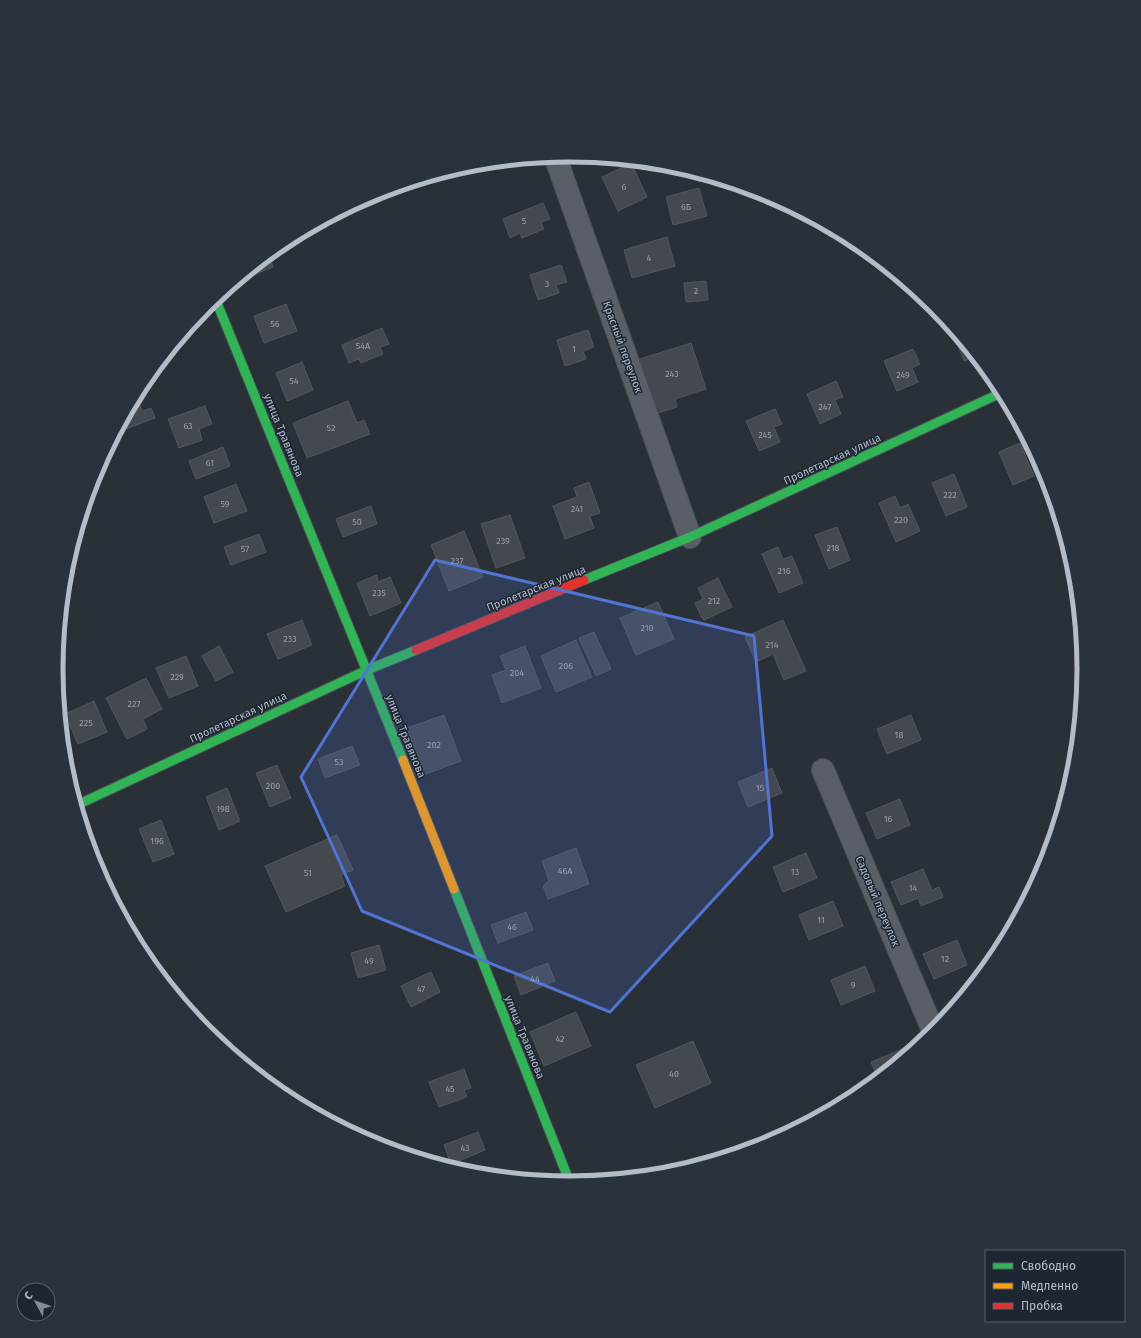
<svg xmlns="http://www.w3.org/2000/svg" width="1141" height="1338" viewBox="0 0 1141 1338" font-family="'Fira Sans',sans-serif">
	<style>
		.building { fill: #444950; stroke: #52575f }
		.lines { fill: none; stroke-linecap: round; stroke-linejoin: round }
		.street-casing { stroke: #484c53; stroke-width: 24 }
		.fast-casing { stroke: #484c53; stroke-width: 11 }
		.slow-casing { stroke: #484c53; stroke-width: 11 }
		.jam-casing { stroke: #484c53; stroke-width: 11 }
		.street { stroke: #5a5e66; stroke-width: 22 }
		.fast { stroke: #30b455; stroke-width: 9 }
		.slow { stroke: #ff9f0a; stroke-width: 9 }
		.jam { stroke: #e5322d; stroke-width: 9 }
		.marked { fill: #5274d3; fill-opacity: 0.2; stroke: #5274d3; stroke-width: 3; stroke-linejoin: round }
		.labels { text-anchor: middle; stroke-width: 3; stroke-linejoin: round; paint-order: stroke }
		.number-label { font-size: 9px; fill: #989fab }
		.street-label { font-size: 11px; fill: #b4bcc9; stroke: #1d2633 }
		.rim { fill: none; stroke: #b4bcc9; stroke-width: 5 }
	</style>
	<rect width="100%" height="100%" fill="#2a3038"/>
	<path class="building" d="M594 157 611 158 597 164Z
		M511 160V162L491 169 488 163Z
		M631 163 647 197 618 211 602 177Z
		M699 188 707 216 673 225 666 197Z
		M543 203 550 219 541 222 544 229 522 238 520 233 510 238 503 219Z
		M667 237 675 266 632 278 624 250Z
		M269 254 273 267 239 281 238 279Z
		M561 265 567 282 556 285 559 293 538 300 530 275Z
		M706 281 708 300 686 302 684 283Z
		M286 304 297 331 264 343 254 316Z
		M382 328 389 344 380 347 383 354 361 363 359 359 349 363 342 345Z
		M588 330 594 347 583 351 586 359 565 366 557 340Z
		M954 330 976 356 964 361 952 331Z
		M691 343 706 389 675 399 677 407 654 414 637 360Z
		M913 349 920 364 912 368 918 382 897 391 884 361Z
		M302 362 313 390 287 401 276 373Z
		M836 381 843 397 835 400 841 414 820 424 807 394Z
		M136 396 142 411 151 408 155 418 118 432 117 431Z
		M348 401 357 423 364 420 370 434 307 458 293 423Z
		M205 406 212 424 199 429 202 440 179 448 168 419Z
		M775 409 782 424 774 427 780 442 759 451 746 421Z
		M1020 443 1034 476 1013 485 999 452Z
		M223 447 230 466 196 479 189 461Z
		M954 474 967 507 946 516 932 483Z
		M589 482 600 513 590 516 594 528 565 539 553 506 577 497 574 488Z
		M236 484 247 511 214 523 204 497Z
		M895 496 900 508 908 504 920 531 896 542 879 503Z
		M371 506 377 524 343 537 336 519Z
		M510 515 525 558 496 568 481 524Z
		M837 527 850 560 829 569 815 535Z
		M464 531 483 577 449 591 431 545Z
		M259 534 266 552 231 565 224 547Z
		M778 547 783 559 792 556 803 583 779 593 762 554Z
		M377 575 378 582 390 577 401 603 370 616 357 583Z
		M718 578 732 607 704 620 702 618 695 603 703 599 698 588Z
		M658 602 674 639 636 655 620 618Z
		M302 620 312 645 278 659 267 634Z
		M783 620 806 671 784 680 773 654 756 662 745 637Z
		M594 632 611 669 596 676 579 638Z
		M576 640 592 677 556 692 541 656Z
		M219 646 233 672 216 681 202 656Z
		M525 646 541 688 502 703 492 675 506 670 500 656Z
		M186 656 198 686 169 698 156 668Z
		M146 678 162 709 143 719 147 729 127 739 106 698Z
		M94 701 107 732 78 744 65 714Z
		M444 715 461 761 423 775 407 728Z
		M911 715 921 740 887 754 877 729Z
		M352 746 360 765 325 778 318 759Z
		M277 765 291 798 270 807 256 773Z
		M772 768 782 793 748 807 738 782Z
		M227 788 240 821 219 830 206 797Z
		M900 799 910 825 877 839 866 813Z
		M161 820 174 854 153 862 139 829Z
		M337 835 353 870 341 875 345 886 286 912 265 866Z
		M576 848 589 884 548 899 543 886 549 881 542 861Z
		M806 853 817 878 783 892 773 867Z
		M923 869 932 890 939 887 943 897 921 906 918 898 901 905 891 882Z
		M833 901 843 926 809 940 799 915Z
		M526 912 533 930 498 943 491 925Z
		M957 940 967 965 934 979 923 954Z
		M379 945 386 970 358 978 351 953Z
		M548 963 555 981 521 995 514 976Z
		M865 966 875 991 841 1005 831 980Z
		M431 972 440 992 411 1007 401 986Z
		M576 1012 591 1046 544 1066 530 1032Z
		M693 1041 711 1083 655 1108 636 1065Z
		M905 1048 907 1055 878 1079 871 1062Z
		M464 1069 471 1088 464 1090 467 1097 439 1107 429 1082Z
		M478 1132 485 1150 451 1164 444 1145Z"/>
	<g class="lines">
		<g class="street-casing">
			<path id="street" d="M555 156 690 537
				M823 770 934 1033"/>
		</g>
		<g class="fast-casing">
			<path id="fast" d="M215 298 403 760
				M584 580 690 537 1003 392
				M77 805 367 670 416 650
				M454 889 570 1183"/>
		</g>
		<g class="slow-casing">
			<path id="slow" d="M403 760 454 889"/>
		</g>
		<g class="jam-casing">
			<path id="jam" d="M416 650 584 580"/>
		</g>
		<use href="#street" class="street"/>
		<use href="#fast" class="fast"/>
		<use href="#slow" class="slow"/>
		<use href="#jam" class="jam"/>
	</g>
	<path class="marked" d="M435 560 754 636 772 836 610 1012 362 911 301 777Z"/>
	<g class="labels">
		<g class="number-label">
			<text x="624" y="190">6</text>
			<text x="686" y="210">6Б</text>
			<text x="524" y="224">5</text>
			<text x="649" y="261">4</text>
			<text x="547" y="287">3</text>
			<text x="696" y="294">2</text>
			<text x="275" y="327">56</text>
			<text x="363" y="349">54А</text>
			<text x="574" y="352">1</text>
			<text x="672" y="377">243</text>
			<text x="903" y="378">249</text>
			<text x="294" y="384">54</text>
			<text x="825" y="410">247</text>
			<text x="188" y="429">63</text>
			<text x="331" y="431">52</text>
			<text x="765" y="438">245</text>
			<text x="210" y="466">61</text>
			<text x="950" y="498">222</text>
			<text x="225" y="507">59</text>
			<text x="577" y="512">241</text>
			<text x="901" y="523">220</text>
			<text x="357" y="525">50</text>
			<text x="503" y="544">239</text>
			<text x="833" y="551">218</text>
			<text x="245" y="552">57</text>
			<text x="457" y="564">237</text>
			<text x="784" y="574">216</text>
			<text x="379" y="596">235</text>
			<text x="714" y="604">212</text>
			<text x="647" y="631">210</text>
			<text x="290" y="642">233</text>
			<text x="772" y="648">214</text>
			<text x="566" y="669">206</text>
			<text x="517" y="676">204</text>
			<text x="177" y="680">229</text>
			<text x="134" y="707">227</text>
			<text x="86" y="726">225</text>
			<text x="899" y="738">18</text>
			<text x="434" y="748">202</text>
			<text x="339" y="765">53</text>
			<text x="273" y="789">200</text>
			<text x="760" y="791">15</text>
			<text x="223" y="812">198</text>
			<text x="888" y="822">16</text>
			<text x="157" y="844">196</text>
			<text x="565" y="874">46А</text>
			<text x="795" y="875">13</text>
			<text x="308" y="876">51</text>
			<text x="913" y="891">14</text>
			<text x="821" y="923">11</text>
			<text x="512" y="930">46</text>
			<text x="945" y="962">12</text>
			<text x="369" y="964">49</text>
			<text x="535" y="982">44</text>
			<text x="853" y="988">9</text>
			<text x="421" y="992">47</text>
			<text x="560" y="1042">42</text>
			<text x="674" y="1077">40</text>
			<text x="450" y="1092">45</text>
			<text x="465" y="1151">43</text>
		</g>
		<g class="street-label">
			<text transform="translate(623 347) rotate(70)" y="4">Красный переулок</text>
			<text transform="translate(284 435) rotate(68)" y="4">улица Травянова</text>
			<text transform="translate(832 459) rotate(-25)" y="4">Пролетарская улица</text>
			<text transform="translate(536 588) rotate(-22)" y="4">Пролетарская улица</text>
			<text transform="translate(238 717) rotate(-25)" y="4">Пролетарская улица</text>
			<text transform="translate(406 736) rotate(68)" y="4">улица Травянова</text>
			<text transform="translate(878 901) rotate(67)" y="4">Садовый переулок</text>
			<text transform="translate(525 1037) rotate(68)" y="4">улица Травянова</text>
		</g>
	</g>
	<path d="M0 0H1141V1338H0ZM63 669a507 507 0 1 1 1014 0a507 507 0 1 1-1014 0Z" fill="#29323f" fill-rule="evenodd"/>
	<path class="rim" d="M63 669a507 507 0 1 1 1014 0a507 507 0 1 1-1014 0Z"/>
	<rect x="985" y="1250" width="140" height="72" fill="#1d2633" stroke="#59626f"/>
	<rect x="993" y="1263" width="20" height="6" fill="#30b455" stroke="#59626f"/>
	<text x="1021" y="1270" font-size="12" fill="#b4bcc9">Свободно</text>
	<rect x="993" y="1283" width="20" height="6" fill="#ff9f0a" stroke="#59626f"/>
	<text x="1021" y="1290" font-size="12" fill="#b4bcc9">Медленно</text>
	<rect x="993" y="1303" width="20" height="6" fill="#e5322d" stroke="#59626f"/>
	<text x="1021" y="1310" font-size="12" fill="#b4bcc9">Пробка</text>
	<g transform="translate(36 1302) rotate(310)"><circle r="19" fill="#1d2633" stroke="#59626f"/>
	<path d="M0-3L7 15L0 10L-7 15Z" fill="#848b96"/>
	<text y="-6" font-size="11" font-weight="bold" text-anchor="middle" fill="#b4bcc9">С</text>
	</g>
</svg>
